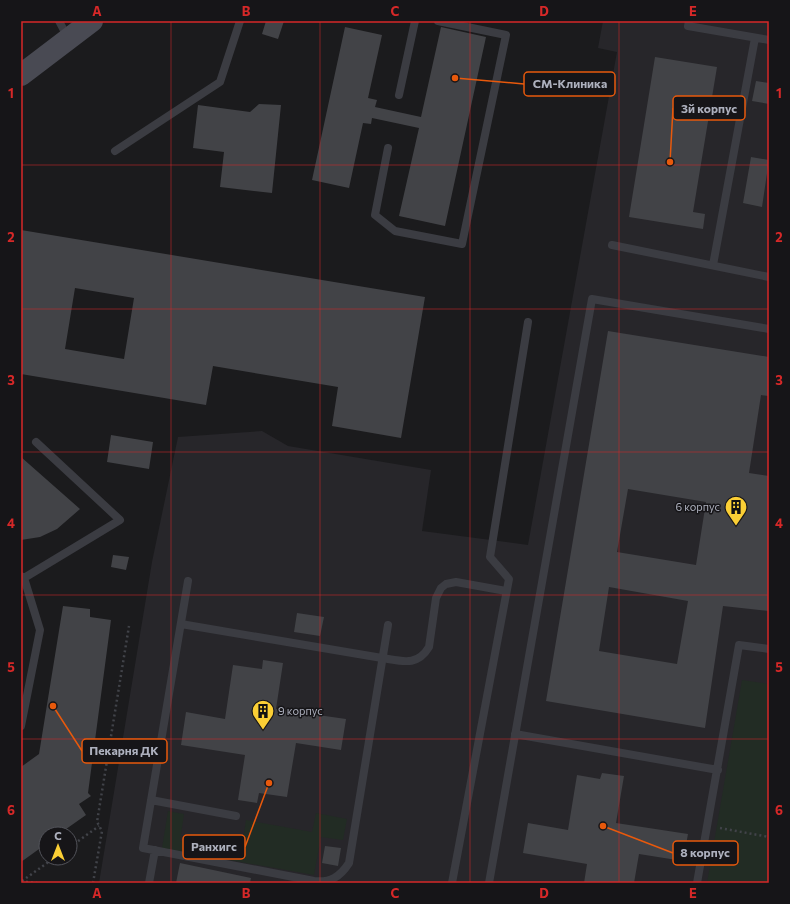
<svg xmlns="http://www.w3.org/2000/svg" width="790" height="904" viewBox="0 0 790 904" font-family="Commissioner,sans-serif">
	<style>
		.built { fill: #27262a }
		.green { fill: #222c24 }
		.building { fill: #424347; fill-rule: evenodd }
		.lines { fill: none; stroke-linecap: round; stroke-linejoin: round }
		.path { stroke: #414349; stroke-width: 2.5; stroke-dasharray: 2 3; stroke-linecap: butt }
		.lane { stroke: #3b3c42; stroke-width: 8 }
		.secondary { stroke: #494a53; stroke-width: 22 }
		.grid { fill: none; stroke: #d62828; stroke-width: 1; stroke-opacity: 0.55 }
		.labels { text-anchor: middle; stroke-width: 3; stroke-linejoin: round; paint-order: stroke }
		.poi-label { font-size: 11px; fill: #adb0bd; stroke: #161518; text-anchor: end }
		.leader { fill: none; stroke: #e8590c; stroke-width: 1.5 }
		.callout-dot { fill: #e8590c; stroke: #161518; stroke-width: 1.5 }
		.callout { fill: #161518; stroke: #e8590c; stroke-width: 1.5 }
		.callout-label { font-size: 12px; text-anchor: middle; font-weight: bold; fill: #adb0bd }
		.neatline { fill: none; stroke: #d62828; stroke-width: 1.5 }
		.grid-label { font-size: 13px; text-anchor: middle; font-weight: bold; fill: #d62828 }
	</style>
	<rect width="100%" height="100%" fill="#1b1b1d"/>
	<path class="built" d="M603 21H769V883H99L152 562 178 437 262 431 288 446 431 470 422 531 528 545 617 52 598 48Z"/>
	<path class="green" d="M742 680 769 684V883H707Z
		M168 811 184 814 180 841 241 852 246 820 312 832 316 813 347 819 343 840 321 837 314 875 162 848Z"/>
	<path class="building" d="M266 21H284L278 39 262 34Z
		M345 27 382 35 368 98 377 100 375 107 421 117 441 27 486 37 445 226 399 216 419 128 372 118 371 124 363 123 349 188 312 180Z
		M655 57 717 67 693 212 705 214 703 229 629 217Z
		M756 81 769 83V104L752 101Z
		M259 104 281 105 272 193 220 187 224 152 193 148 198 105 250 112Z
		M751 157 769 160 762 207 743 203Z
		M21 230 425 297 401 438 332 426 338 387 213 366 206 405 21 374ZM75 288 134 298 124 359 65 349Z
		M608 331 769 357V396L761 395 749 473 769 476V611L723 606 705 728 546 701ZM628 489 706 502 696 565 617 552ZM609 587 688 601 677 664 599 651Z
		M111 435 153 442 149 469 107 462Z
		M21 457 80 509 57 529 40 537 21 540Z
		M113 555 129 557 126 570 111 567Z
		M63 606 90 609V617L111 620 88 793 91 796 79 804 86 815 59 834H46V844L21 862V767L39 754Z
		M297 613 324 617 320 636 294 632Z
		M263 660 283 663 276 709 346 719 341 750 296 743 287 797 259 793 257 803 238 800 245 755 181 745 186 712 225 719 233 665 262 669Z
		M602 773 624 776 616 823 688 834 683 861 639 854 634 883H584L587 864 523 853 528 823 568 830 577 775 600 779Z
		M325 846 341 848 338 866 322 863Z
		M180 863 251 878 250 883H176Z"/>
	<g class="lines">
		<path class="path" d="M720 828 769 837
			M70 847 99 826
			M21 881 37 883
			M22 881 54 858
			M93 883 102 831 97 822 129 626"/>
		<path class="lane" d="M59 21 68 38
			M689 21 688 26 769 40
			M399 95 415 21
			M388 148 375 215 395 231 462 244 506 35 438 21
			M115 151 220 82 240 21
			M612 245 769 277
			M713 265 755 38
			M21 576 24 578 40 630 21 726
			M24 578 120 520 36 442
			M188 581 143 848 314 881C330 883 340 877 349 863L388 625
			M181 624 382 658C402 661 417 667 429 647L436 598 441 588 446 584 456 582 506 591
			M515 734 718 770
			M151 800 236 816
			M149 883 155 850
			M452 883 509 579 490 557 528 322
			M489 883 592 299 769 329
			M697 883 739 645 769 649"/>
		<path class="secondary" d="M21 75 92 21"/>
	</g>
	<path class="grid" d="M171 21V883M320 21V883M470 21V883M619 21V883M21 165H769M21 309H769M21 452H769M21 595H769M21 739H769"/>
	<defs>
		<g id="building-pin" transform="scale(1.15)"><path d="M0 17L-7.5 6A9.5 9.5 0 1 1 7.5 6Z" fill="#fbcf35" stroke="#161518"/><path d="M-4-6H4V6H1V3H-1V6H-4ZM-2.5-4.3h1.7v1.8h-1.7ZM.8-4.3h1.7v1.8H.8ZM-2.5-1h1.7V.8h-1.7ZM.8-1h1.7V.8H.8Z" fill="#111"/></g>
	</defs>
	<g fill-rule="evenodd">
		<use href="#building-pin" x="736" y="507"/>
		<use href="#building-pin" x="263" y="711"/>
	</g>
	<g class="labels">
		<g class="poi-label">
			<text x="720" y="511">6 корпус</text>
			<text x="278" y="715" text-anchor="start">9 корпус</text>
		</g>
	</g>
	<path class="leader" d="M455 78L524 84M670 162L673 108M53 706L82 751M269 783L245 847M603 826L673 853"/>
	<g class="callout-dot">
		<circle cx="455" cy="78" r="4"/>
		<circle cx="670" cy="162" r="4"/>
		<circle cx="53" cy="706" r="4"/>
		<circle cx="269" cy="783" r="4"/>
		<circle cx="603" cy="826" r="4"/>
	</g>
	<g class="callout">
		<rect x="524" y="72" width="91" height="24" rx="4"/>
		<rect x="673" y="96" width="72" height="24" rx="4"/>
		<rect x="82" y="739" width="85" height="24" rx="4"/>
		<rect x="183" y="835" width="62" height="24" rx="4"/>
		<rect x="673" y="841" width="65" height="24" rx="4"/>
	</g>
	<g class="callout-label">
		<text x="570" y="88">СМ-Клиника</text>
		<text x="709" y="113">3й корпус</text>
		<text x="124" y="755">Пекарня ДК</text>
		<text x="214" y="851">Ранхигс</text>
		<text x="705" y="857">8 корпус</text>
	</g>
	<rect width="790" height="904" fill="none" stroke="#161518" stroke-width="44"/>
	<g transform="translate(58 846)"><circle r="19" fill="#161518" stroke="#52535a"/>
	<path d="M0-3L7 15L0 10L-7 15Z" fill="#fbcf35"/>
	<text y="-6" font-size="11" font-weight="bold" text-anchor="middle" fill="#adb0bd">С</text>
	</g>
	<rect x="22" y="22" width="746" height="860" class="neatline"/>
	<g class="grid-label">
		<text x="97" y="16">A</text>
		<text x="246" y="16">B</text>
		<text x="395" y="16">C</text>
		<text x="544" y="16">D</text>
		<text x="693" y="16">E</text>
		<text x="11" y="98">1</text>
		<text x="779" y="98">1</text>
		<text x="11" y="242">2</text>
		<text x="779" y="242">2</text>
		<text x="11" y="385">3</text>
		<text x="779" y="385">3</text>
		<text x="11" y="528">4</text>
		<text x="779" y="528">4</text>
		<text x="11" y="672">5</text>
		<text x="779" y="672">5</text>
		<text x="11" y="815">6</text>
		<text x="779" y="815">6</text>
		<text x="97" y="898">A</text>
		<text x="246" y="898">B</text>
		<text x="395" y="898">C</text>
		<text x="544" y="898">D</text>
		<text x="693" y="898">E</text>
	</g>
</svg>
